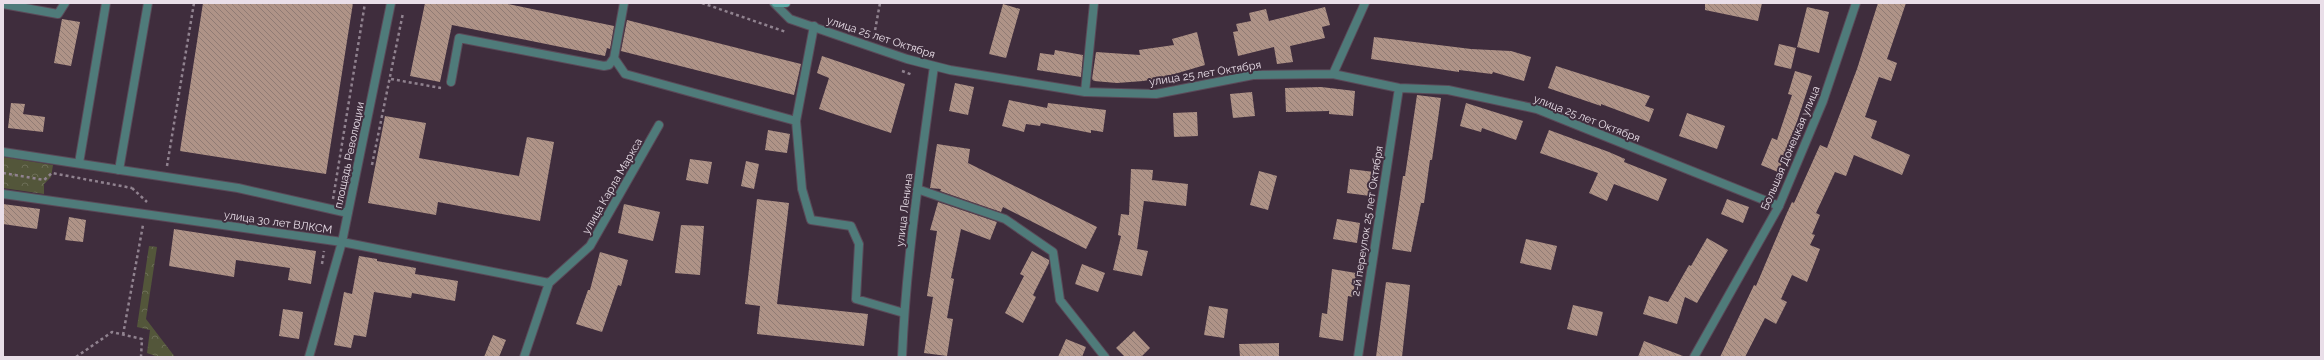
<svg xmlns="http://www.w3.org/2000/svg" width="2324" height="360" viewBox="0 0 2324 360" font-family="Raleway,sans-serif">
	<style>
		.park { fill: url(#park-crowns) }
		.building { fill: url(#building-back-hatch) }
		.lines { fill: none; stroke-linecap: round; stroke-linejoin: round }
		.service-casing { stroke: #5a4958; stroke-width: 10 }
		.minor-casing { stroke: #5a4958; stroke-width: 10 }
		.tertiary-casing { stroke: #5a4958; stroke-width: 10 }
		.secondary-casing { stroke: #5a4958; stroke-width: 10 }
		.path { stroke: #90828f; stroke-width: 2.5; stroke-dasharray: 3 3; stroke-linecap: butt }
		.service { stroke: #4f7b7a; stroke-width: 8 }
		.minor { stroke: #4f7b7a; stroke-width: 8 }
		.tertiary { stroke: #4f7b7a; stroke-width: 8 }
		.secondary { stroke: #5aa3a1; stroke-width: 8 }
		.labels { text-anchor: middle; stroke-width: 4; stroke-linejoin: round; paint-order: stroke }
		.street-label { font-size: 11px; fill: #e9dee8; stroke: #3f2d3d }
	</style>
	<defs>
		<pattern id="park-crowns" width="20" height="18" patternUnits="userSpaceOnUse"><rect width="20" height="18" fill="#53563a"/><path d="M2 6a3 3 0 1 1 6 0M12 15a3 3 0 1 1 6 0" fill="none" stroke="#6c6e56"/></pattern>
		<pattern id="building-back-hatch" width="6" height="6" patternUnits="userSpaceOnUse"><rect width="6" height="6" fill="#af9387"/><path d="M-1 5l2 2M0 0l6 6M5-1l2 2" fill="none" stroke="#907b74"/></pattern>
	</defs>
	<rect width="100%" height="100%" fill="#3f2d3d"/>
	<path class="park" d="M3 157 53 165 51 177 44 184V194L3 188Z
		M149 246 157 247 146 319 175 357H158L147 353 150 330 137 327Z"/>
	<path class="building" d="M203 3H353L326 174 180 151Z
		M425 3H503L614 26 610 49 607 48 605 56 452 25 440 82 410 76Z
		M1705 3H1762L1758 21 1705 10Z
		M1878 3H1906L1887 59 1897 63 1891 81 1879 77 1865 117 1877 121 1871 138 1910 155 1902 175 1854 155 1846 176 1835 172 1816 213 1820 215 1812 234 1815 235 1810 245 1820 249 1807 282 1792 275 1781 299 1787 302 1776 324 1765 318 1745 357H1720L1754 285 1756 286 1786 215 1792 202 1794 203 1820 145 1827 148 1857 69Z
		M1003 4 1020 9 1006 58 989 54Z
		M1325 7 1330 25 1322 27 1325 38 1290 46 1293 62 1277 64 1274 47 1238 56 1233 32 1238 31 1236 24 1251 21 1249 13 1266 9 1269 21Z
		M1807 7 1829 12 1819 53 1797 47Z
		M62 19 80 22 71 66 54 63Z
		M627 20 801 64 794 95 621 51Z
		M1197 32 1205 65 1161 78 1143 81 1117 83 1094 81 1092 79 1096 52 1140 55 1139 50 1174 45 1172 39Z
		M1374 37 1471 49 1511 51 1531 57 1524 81 1493 72 1492 74 1459 70V72L1371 59Z
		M1779 44 1796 48 1791 69 1774 65Z
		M1055 50 1083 55 1081 77 1037 70 1040 53 1054 55Z
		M822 56 905 84 891 133 819 109 829 78 817 73Z
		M1556 66 1650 96 1645 106 1654 109 1649 122 1601 104V106L1548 88Z
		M1795 71 1812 76 1790 143 1778 172 1761 165 1772 138 1777 140 1792 95 1788 94Z
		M955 83 974 87 968 115 949 111Z
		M1321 87 1355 91 1353 116 1329 114V111L1286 112 1285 88Z
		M1252 92 1255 116 1233 118 1230 94Z
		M1417 95 1441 98 1432 160H1430L1424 203H1421L1411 252 1392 249 1403 176H1405Z
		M1009 100 1047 108 1048 103 1106 110 1103 132 1091 130V133L1041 123 1040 126 1026 124 1024 132 1002 126Z
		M11 103 25 104 23 114 45 117 43 132 8 128Z
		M1466 103 1523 121 1516 140 1482 128 1481 132 1460 126Z
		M1197 112 1198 136 1174 137 1173 113Z
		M1687 113 1725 126 1717 149 1679 136Z
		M385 116 426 123 419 158 519 176 527 137 554 142 540 221 438 202 436 215 368 203Z
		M768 130 790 134 787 153 765 150Z
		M1549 130 1609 152 1625 159 1624 162 1667 179 1658 201 1614 184 1607 201 1589 193 1598 173 1540 153Z
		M937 144 970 149 968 163 1097 227 1086 249 1003 207 1001 212 940 191 941 189 930 188Z
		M690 159 712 162 708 184 686 180Z
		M746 161 759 164 754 189 741 186Z
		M1131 169 1153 170 1152 180 1188 184 1186 206 1144 201 1137 249 1148 251 1142 276 1113 270 1121 236 1118 235 1121 214 1129 215Z
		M1350 169 1374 172 1370 196 1347 193Z
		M1259 171 1277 176 1268 210 1250 205Z
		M757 199 789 203 777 304 868 314 864 346 757 334 760 306 745 304Z
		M1727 199 1749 207 1743 223 1721 214Z
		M938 202 997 222 990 240 961 229 951 278 954 279 947 318 953 319 947 356 924 353 933 297 927 296 937 231 930 230Z
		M3 204 40 209 37 229 3 224Z
		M624 204 660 212 653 241 618 233Z
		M69 217 86 220 83 242 65 240Z
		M1337 219 1360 223 1357 243 1333 239Z
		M681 225 704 226 700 275 675 273Z
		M174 229 316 251 311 284 288 280 290 268 236 260 234 277 169 266Z
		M1707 238 1728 250 1697 303 1685 297 1677 324 1643 314 1649 296 1668 302 1689 265 1691 266Z
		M1526 239 1557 246 1551 270 1520 263Z
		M1032 251 1049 260V263L1033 295 1036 297 1023 323 1005 313 1024 276 1020 274Z
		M600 252 628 260 621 286 618 285 602 332 576 324 588 290H590Z
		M359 256 377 259V261L416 268 415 274 458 281 455 301 412 293 411 298 374 292 366 337 354 335 351 348 334 345 344 292 352 294Z
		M1082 264 1105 273 1098 292 1075 284Z
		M1332 269 1356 273 1353 297 1348 296 1343 341 1319 337 1322 313 1327 314Z
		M1386 282 1410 285 1402 357H1376Z
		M1573 305 1603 312 1597 336 1567 329Z
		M1209 306 1228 309 1224 338 1204 335Z
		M283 309 303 312 299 339 279 336Z
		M1134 331 1150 348 1141 357H1125L1116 348Z
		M493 335 506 340 499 357H484Z
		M1066 339 1086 347 1082 357H1058Z
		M1644 341 1683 356V357H1638Z
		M1279 343V357H1240L1239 344Z"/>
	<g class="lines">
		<g class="service-casing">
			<path id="service" d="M3 4 58 14 65 3
				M814 26 796 121 802 189 811 220 851 226 859 244 856 299 904 313
				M614 58 625 74 796 121
				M451 82 459 38 604 66 609 65 614 58 624 3
				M79 163 106 3
				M119 170 148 3"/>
		</g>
		<g class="minor-casing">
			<path id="minor" d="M774 3 790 19 907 59 950 70 1085 92 1156 94 1253 75 1333 74 1399 88 1448 90 1537 109 1779 206
				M1333 74 1365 3
				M1085 92 1094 3
				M3 152 238 188 348 213
				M917 189 1005 219 1053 252 1060 300 1105 357
				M3 194 342 242 549 283
				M309 357 342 242 391 3
				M524 357 549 283 590 246 659 125
				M902 357C906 260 921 163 934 66
				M1358 357 1399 88"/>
		</g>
		<g class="tertiary-casing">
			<path id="tertiary" d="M1694 357 1779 206 1823 101 1856 3"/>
		</g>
		<g class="secondary-casing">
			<path id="secondary" d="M776 3H786"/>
		</g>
		<path class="path" d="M702 3 786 32
			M874 36 880 3
			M902 71 913 75
			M391 79 441 88
			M372 165 403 13
			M167 166 194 3
			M3 173 44 180 52 173 132 188
			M132 188 147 202
			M333 199 365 3
			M322 264 324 251
			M123 335 143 225
			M76 357 112 332 142 339 141 357"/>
		<use href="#service" class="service"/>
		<use href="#minor" class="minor"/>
		<use href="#tertiary" class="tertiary"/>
		<use href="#secondary" class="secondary"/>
	</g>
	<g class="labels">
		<g class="street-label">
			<text transform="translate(881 37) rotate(18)" y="4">улица 25 лет Октября</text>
			<text transform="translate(1205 73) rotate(-9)" y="4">улица 25 лет Октября</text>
			<text transform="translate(1587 118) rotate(21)" y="4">улица 25 лет Октября</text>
			<text transform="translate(1790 148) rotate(-67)" y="4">Большая Донецкая улица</text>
			<text transform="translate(349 155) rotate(-78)" y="4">площадь Революции</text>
			<text transform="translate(612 186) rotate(-60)" y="4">улица Карла Маркса</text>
			<text transform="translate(904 210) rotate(-83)" y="4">улица Ленина</text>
			<text transform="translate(1367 221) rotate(-81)" y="4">2-й переулок 25 лет Октября</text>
			<text transform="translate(278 222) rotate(8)" y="4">улица 30 лет ВЛКСМ</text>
		</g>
	</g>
	<rect width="2324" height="360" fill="none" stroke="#e9dee8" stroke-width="8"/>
</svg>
